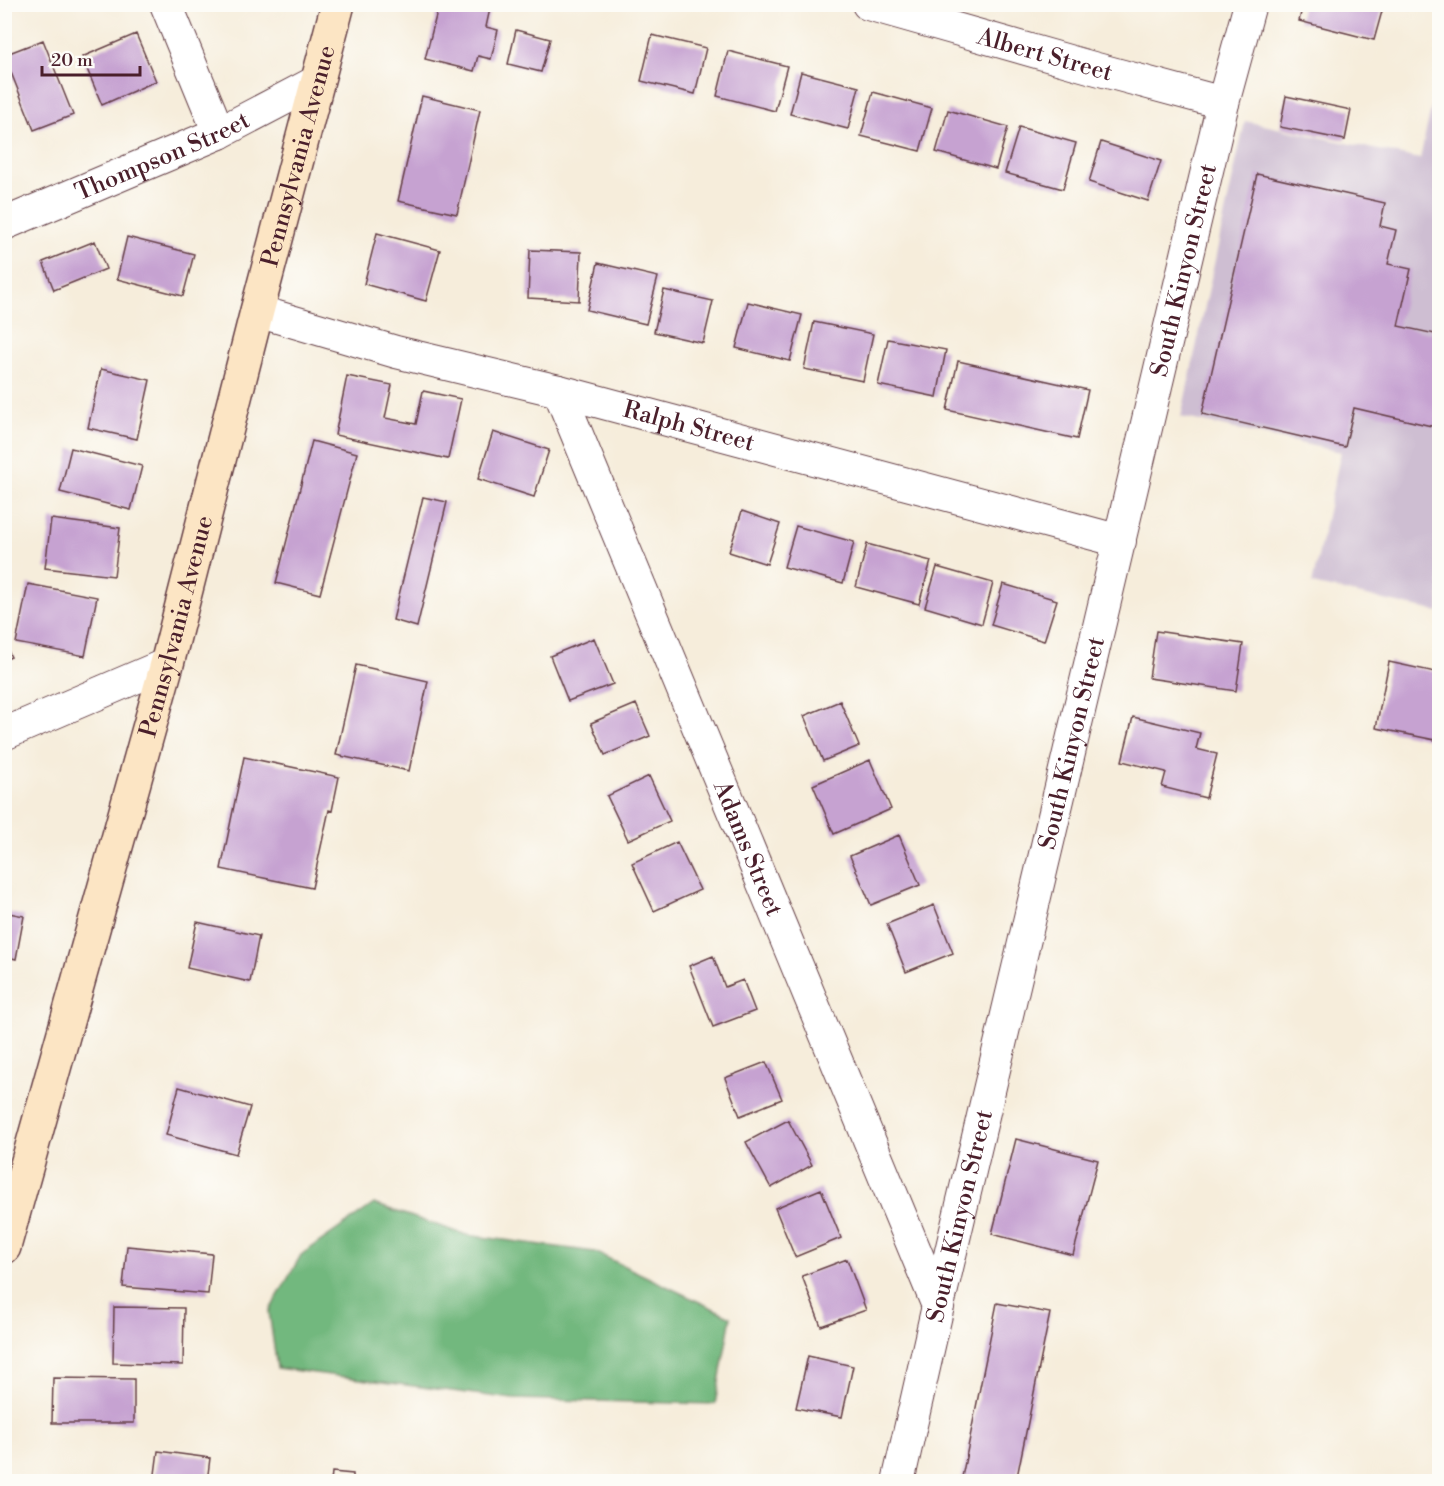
<svg xmlns="http://www.w3.org/2000/svg" width="1444" height="1486" viewBox="0 0 1444 1486" font-family="'Libre Bodoni',serif">
	<style>
		.industrial { fill: #cebed2 }
		.forest { fill: #72b87e; stroke: #5e6c54; stroke-width: 1.5 }
		.building { fill: #c6a2d1 }
		.lines { fill: none; stroke-linecap: round; stroke-linejoin: round }
		.minor-casing { stroke: #643e45; stroke-width: 34 }
		.secondary-casing { stroke: #643e45; stroke-width: 36 }
		.minor { stroke: #fff; stroke-width: 32 }
		.secondary { stroke: #fce5c4; stroke-width: 33 }
		.labels { text-anchor: middle; stroke-width: 5; stroke-linejoin: round; paint-order: stroke }
		.street-label { font-size: 24px; fill: #4a1f2b; stroke: #fdfcf7 }
	</style>
	<rect width="100%" height="100%" fill="#fdfcf7"/>
	<filter id="ink" filterUnits="userSpaceOnUse"><feTurbulence type="fractalNoise" baseFrequency=".0167" numOctaves="2"/><feDisplacementMap in="SourceGraphic" scale="12" xChannelSelector="R" yChannelSelector="G"/><feConvolveMatrix kernelMatrix="1 2 1 2 8 2 1 2 1" color-interpolation-filters="sRGB"/></filter>
	<filter id="wash" filterUnits="userSpaceOnUse"><feTurbulence type="fractalNoise" baseFrequency=".008" numOctaves="4" result="noise"/><feDisplacementMap in="SourceGraphic" scale="24" xChannelSelector="R" yChannelSelector="G"/><feGaussianBlur stdDeviation="1.35" result="paint"/><feColorMatrix in="noise" values="0 0 0 0 0 0 0 0 0 0 0 0 0 0 0 0 0 1.4 0 .05"/><feComposite in="paint" operator="in"/></filter>
	<g filter="url(#wash)">
		<rect width="100%" height="100%" fill="#f6eddb"/>
		<path class="industrial" d="M1439 71V612L1312 584 1341 452 1181 417 1245 121 1420 159Z"/>
		<path class="forest" d="M374 1204 466 1235 595 1252 731 1317 715 1404 513 1399 277 1368 269 1312 301 1255Z"/>
		<g id="blocks">
			<path class="building" d="M439 4H491L486 27 498 30 491 59 478 56 474 71 425 59Z
				M1303 4H1384L1374 40 1299 21Z
				M516 30 550 39 541 72 508 64Z
				M136 34 156 81 102 105 82 57Z
				M652 35 706 48 695 94 641 81Z
				M43 40 73 115 34 130 4 55Z
				M728 51 787 66 775 111 717 96Z
				M801 72 859 87 848 129 790 114Z
				M873 92 932 108 920 151 861 136Z
				M422 96 480 110 457 214 398 201Z
				M1286 96 1351 110 1345 140 1280 127Z
				M948 110 1008 127 996 169 936 152Z
				M1019 127 1076 143 1063 189 1005 173Z
				M1101 142 1161 161 1148 201 1089 182Z
				M1257 174 1385 203 1380 226 1396 230 1388 264 1411 269 1398 326 1440 335V428L1354 408 1345 447 1202 414Z
				M377 233 440 250 426 301 364 284Z
				M127 237 194 254 183 296 117 279Z
				M95 241 106 269 54 290 43 262Z
				M530 250 581 252 579 301 528 298Z
				M598 263 658 277 646 324 587 310Z
				M664 290 713 301 703 343 654 332Z
				M748 302 802 315 790 361 736 348Z
				M814 322 873 334 863 381 804 369Z
				M888 339 946 350 937 397 878 385Z
				M958 361 1088 390 1077 439 947 410Z
				M101 369 150 380 137 439 88 428Z
				M347 376 392 385 385 418 416 424 423 391 461 399 448 459 335 435Z
				M493 432 549 450 534 497 478 479Z
				M312 441 357 453 320 594 276 583Z
				M71 448 142 466 131 510 60 492Z
				M423 497 447 502 417 627 393 620Z
				M742 511 780 524 767 564 729 552Z
				M51 519 120 528 114 576 45 568Z
				M796 526 854 542 843 583 784 567Z
				M867 544 931 561 919 604 856 587Z
				M937 567 993 583 982 624 925 607Z
				M28 584 97 597 85 656 16 643Z
				M1003 584 1057 600 1044 641 991 625Z
				M1156 631 1243 644 1236 691 1149 678Z
				M594 638 613 684 568 701 550 656Z
				M4 642 11 657 4 660Z
				M1389 662 1440 673V741L1376 728Z
				M356 665 428 681 409 771 336 755Z
				M840 701 859 746 823 761 804 716Z
				M636 704 650 736 605 755 591 723Z
				M1133 717 1200 733 1196 749 1217 754 1206 798 1162 787 1166 772 1122 761Z
				M244 757 339 777 332 811 329 810 312 888 221 869Z
				M870 760 891 809 834 834 813 785Z
				M649 776 670 821 628 840 607 796Z
				M899 835 920 885 871 905 850 856Z
				M677 842 700 890 654 911 632 863Z
				M934 905 953 953 906 972 887 924Z
				M4 912 24 916 16 959 4 956Z
				M197 922 259 936 250 982 187 968Z
				M713 956 725 987 743 980 755 1011 713 1027 689 966Z
				M766 1062 782 1099 740 1116 725 1078Z
				M179 1087 250 1107 236 1154 166 1135Z
				M788 1120 812 1165 771 1188 746 1142Z
				M1016 1139 1098 1160 1073 1255 992 1234Z
				M821 1189 841 1238 795 1257 775 1208Z
				M127 1246 212 1254 208 1294 123 1287Z
				M847 1259 866 1310 821 1326 802 1276Z
				M997 1303 1050 1313 1016 1482H961Z
				M114 1307 184 1308 183 1365 113 1363Z
				M808 1356 853 1366 842 1417 796 1408Z
				M53 1378 134 1379V1423H52Z
				M158 1451 210 1458 207 1482H154Z
				M332 1472 353 1474V1482H331Z"/>
		</g>
	</g>
	<g filter="url(#ink)">
		<use href="#blocks" fill-opacity="0" stroke="#643e45" stroke-width="1.5"/>
		<g class="lines">
			<g class="minor-casing">
				<g id="minor">
					<path d="M166 4 219 133"/>
					<path id="s1" d="M868 4 1093 68 1223 103"/>
					<path id="s2" d="M4 224 219 133 318 81"/>
					<path id="s3" d="M257 311 396 352 559 391 1120 541"/>
					<path id="s4" d="M559 391 938 1306"/>
					<path d="M4 734 167 664"/>
					<path id="s5" d="M898 1482 938 1306 1223 103 1250 4"/>
				</g>
			</g>
			<g class="secondary-casing">
				<g id="secondary">
					<path id="s6" d="M4 1247 167 664 257 311 338 4"/>
				</g>
			</g>
			<use href="#minor" class="minor"/>
			<use href="#secondary" class="secondary"/>
		</g>
	</g>
	<g class="labels">
		<g class="street-label">
			<text dy="8" stroke="none"><textPath href="#s1" startOffset="184">Albert Street</textPath></text>
			<text dy="8" stroke="none"><textPath href="#s2" startOffset="172">Thompson Street</textPath></text>
			<text dy="8" stroke="none"><textPath href="#s6" startOffset="1130">Pennsylvania Avenue</textPath></text>
			<text dy="8" stroke="none"><textPath href="#s5" startOffset="1245">South Kinyon Street</textPath></text>
			<text dy="8" stroke="none"><textPath href="#s3" startOffset="447">Ralph Street</textPath></text>
			<text dy="8" stroke="none"><textPath href="#s6" startOffset="644">Pennsylvania Avenue</textPath></text>
			<text dy="8" stroke="none"><textPath href="#s5" startOffset="759">South Kinyon Street</textPath></text>
			<text dy="8" stroke="none"><textPath href="#s4" startOffset="495">Adams Street</textPath></text>
			<text dy="8" stroke="none"><textPath href="#s5" startOffset="273">South Kinyon Street</textPath></text>
		</g>
	</g>
	<rect width="1444" height="1486" fill="none" stroke="#fdfcf7" stroke-width="24"/>
	<path d="M42 66v9h98v-9" fill="none" stroke="#4a1f2b" stroke-width="3"/>
	<text x="51" y="66" font-size="18" fill="#4a1f2b" stroke="#fdfcf7" stroke-width="4.5" paint-order="stroke">20 m</text>
</svg>
